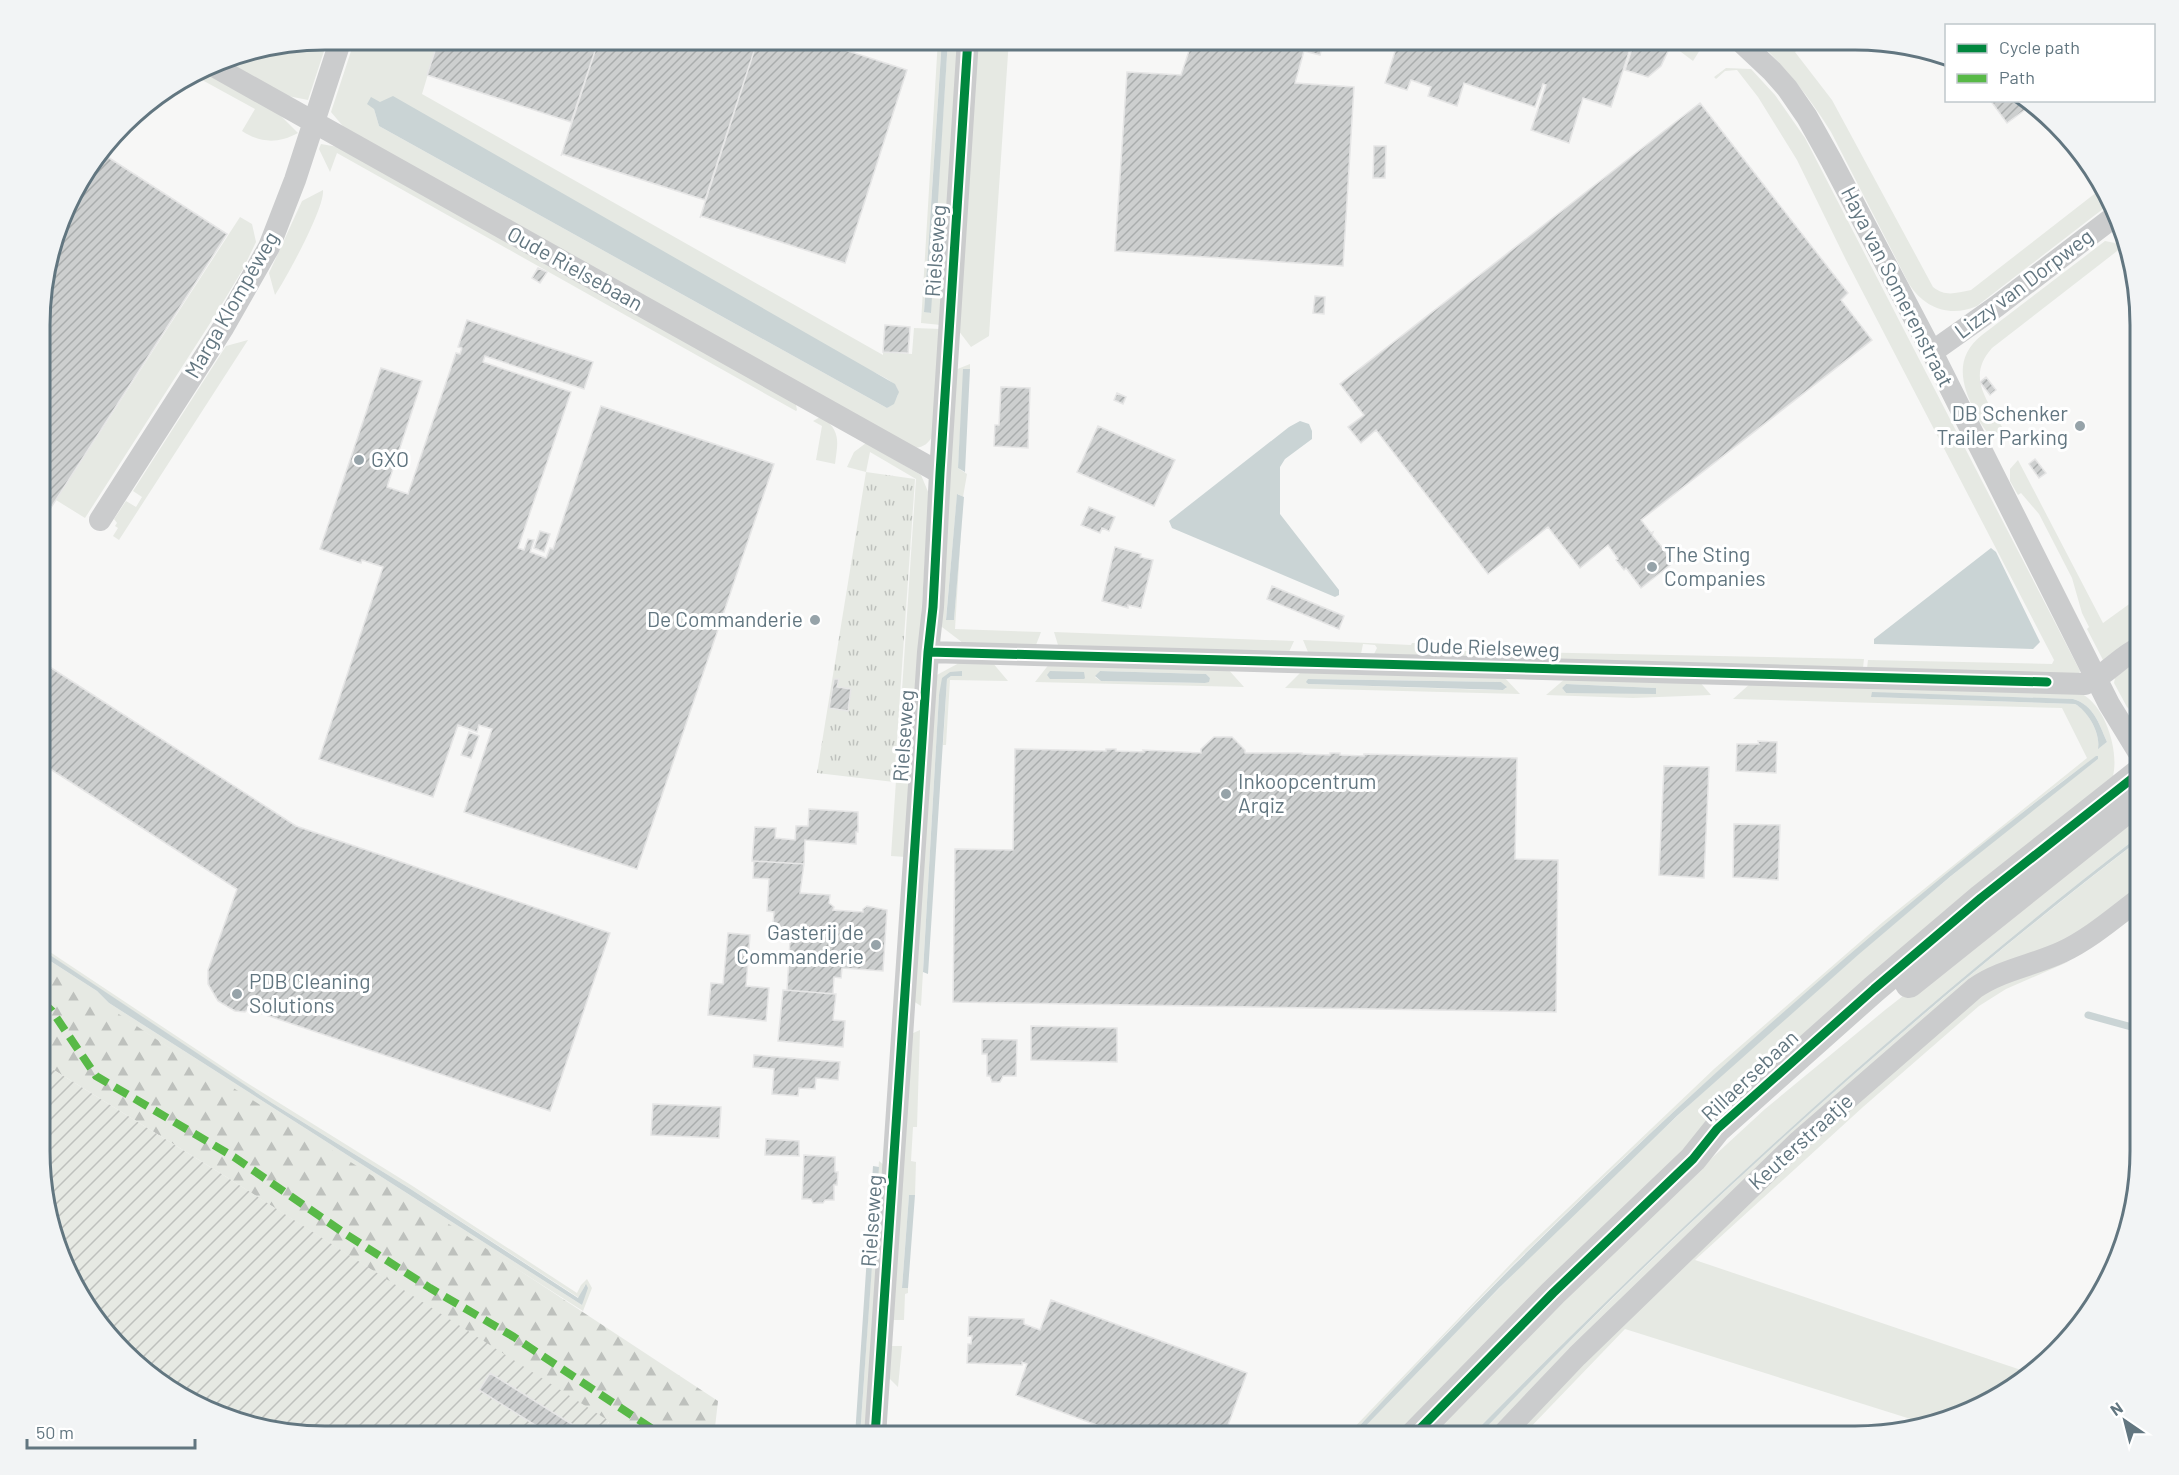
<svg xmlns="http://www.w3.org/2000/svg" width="2179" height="1475" viewBox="0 0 2179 1475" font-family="Barlow,sans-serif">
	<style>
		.grass { fill: #e6e9e3; fill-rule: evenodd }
		.forest { fill: url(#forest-firs) }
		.park { fill: url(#park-tufts) }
		.garden { fill: url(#garden-furrows) }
		.water { fill: #cad4d5 }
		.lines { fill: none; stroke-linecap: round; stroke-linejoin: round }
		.stream { stroke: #cad4d5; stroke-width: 7 }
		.building { fill: url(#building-hatch); stroke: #e6e6e6; stroke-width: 1.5 }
		.minor { stroke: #cbcccd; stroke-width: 22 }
		.tertiary { stroke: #cbcccd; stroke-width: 28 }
		.quiet { stroke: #58b947; stroke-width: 8; stroke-dasharray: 15 8; stroke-linecap: butt }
		.cycleway-casing { stroke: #fff; stroke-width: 13 }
		.cycleway { stroke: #00873e; stroke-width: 9 }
		.poi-dot { fill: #96a3a9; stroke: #fff; stroke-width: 2 }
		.labels { text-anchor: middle; stroke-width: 6; stroke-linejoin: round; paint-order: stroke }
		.street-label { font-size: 21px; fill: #627680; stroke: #fff }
		.poi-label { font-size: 21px; fill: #627680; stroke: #fff; text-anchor: start }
		.rim { fill: none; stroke: #627680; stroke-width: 3 }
	</style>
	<defs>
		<pattern id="forest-firs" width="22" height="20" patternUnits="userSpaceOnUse" patternTransform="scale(1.5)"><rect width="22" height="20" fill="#e6e9e3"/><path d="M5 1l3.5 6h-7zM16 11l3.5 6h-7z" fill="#bec1bd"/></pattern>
		<pattern id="park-tufts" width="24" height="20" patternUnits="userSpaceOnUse" patternTransform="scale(1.5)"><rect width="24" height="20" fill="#e6e9e3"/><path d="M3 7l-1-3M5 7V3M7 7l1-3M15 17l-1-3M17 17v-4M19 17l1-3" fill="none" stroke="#bec1bd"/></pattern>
		<pattern id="garden-furrows" width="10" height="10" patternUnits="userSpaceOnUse" patternTransform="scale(1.5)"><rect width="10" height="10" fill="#e6e9e3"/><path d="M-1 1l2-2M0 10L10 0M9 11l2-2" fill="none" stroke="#bec1bd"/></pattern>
		<pattern id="building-hatch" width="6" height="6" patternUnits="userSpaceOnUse" patternTransform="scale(1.5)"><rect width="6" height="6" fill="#cdcfcf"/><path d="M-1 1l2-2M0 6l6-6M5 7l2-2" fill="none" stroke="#aaadad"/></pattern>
	</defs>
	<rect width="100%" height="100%" fill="#f7f7f6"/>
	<path class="grass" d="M328 39 308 100 278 94 218 60 273 49 279 53 282 47Z
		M355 39H413L435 51 422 94 883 355V352L912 354 914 328 941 329 933 435C929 443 924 447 915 448L347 131 331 112ZM374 109 869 370C879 375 903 383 897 397 894 402 892 405 887 408L379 126Z
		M938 39H942L924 311 930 313 948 39H959L941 325 921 323Z
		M977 39H1009L989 336 971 347 958 330Z
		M1665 40H1698L1700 50 1693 61Z
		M1757 40H1782L1787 44 1791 40H1811L1795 52 1832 100 1933 287C1946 297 1955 293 1971 290L2102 188 2112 202 1977 306C1950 318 1924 308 1909 284L1831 132C1810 98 1786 68 1757 40Z
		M204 68 278 113 298 133C278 144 260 143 242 131L255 109 193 75Z
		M1726 68 1751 69 1775 95 1805 138 2080 671 2079 674 1867 668 1868 660 2052 664 2054 660 1846 260 1797 160 1758 97 1737 70 1725 71 1716 79 1714 77Z
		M321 144 338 147 795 400 797 410 796 411 337 153 330 172 319 149Z
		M323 190C325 207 287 277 275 295L269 273 302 201Z
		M240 217 252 224 256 242 243 269 216 314 85 518 56 500Z
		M2105 241 2115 243 2121 248 1992 348C1965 378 1989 402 2005 432L1991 434 1987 432C1982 426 1978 419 1975 412 1961 384 1954 357 1982 335Z
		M248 340 119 540 113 536 118 528 115 526 117 523 114 519 126 501 136 507 142 497 133 491 226 346Z
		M970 364V369H964L958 468 967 474 963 497 958 494 957 496 946 619 954 620 962 515 955 629 1041 632 1036 645 963 643 938 624 955 370Z
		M822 416C841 432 838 441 835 464L816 460 822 426 813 421Z
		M866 443 921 475 929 494 906 857 891 856 916 479 870 452 866 472 847 467 854 452Z
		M2018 460 2103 623 2139 597V638L2103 660 2087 629 2089 627 2082 613 2072 578 2039 514 2021 493 2018 495 2010 481V469Z
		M1054 632 1294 641 1289 652 1058 645Z
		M1303 640 1411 645 1412 643H1417V648L1420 650 1864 659 1863 668 1374 654 1377 648 1375 645 1363 644 1361 654 1308 652Z
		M2139 658V719L2127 707 2114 683 2115 678Z
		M992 662 1008 681 950 680 946 745H943L947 679 951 676H962L950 672 939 695 921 1006 913 1001 935 676 959 663Z
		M1050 663 1227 668 1244 687 1035 682ZM1100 671 1206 674 1210 678 1205 683 1101 681 1095 677Z
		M1303 670 1503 676 1520 694 1285 688ZM1308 679 1501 682 1506 688 1503 690H1490L1308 684 1307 683Z
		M1566 678 1699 681 1711 695 1633 698 1546 695ZM1566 684 1656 688V693H1566L1562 688Z
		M1751 683 2082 694C2106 707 2119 751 2113 776L1460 1370 1397 1436H1356C1437 1352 1517 1268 1601 1188 1759 1037 1925 892 2098 759L2097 756C2039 797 1984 844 1930 889 1785 1007 1648 1132 1515 1263 1459 1319 1404 1378 1350 1436H1346L1526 1248 1714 1069 1883 922 2087 758 2062 708 1733 699ZM1872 693 2073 699C2094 705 2099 724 2107 742L2099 748C2099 733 2089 711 2075 704L1872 697Z
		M2139 811V836C1902 1019 1681 1222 1471 1436H1430L1501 1362 1675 1192 1765 1109 1885 1010Z
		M2139 840V890L2084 932 1983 975 1494 1436H1478C1682 1220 1904 1022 2139 840Z
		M41 946 244 1081 411 1185 577 1293 581 1285 587 1279 592 1288 583 1311 174 1051 41 964V955L97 991 109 1003 582 1305 585 1285 579 1298 409 1188 272 1103 58 961 41 949Z
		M2070 961 2006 989 1979 1006 1863 1107 1695 1260 2024 1371 1981 1406 1917 1421 1625 1329 1522 1436H1508L1806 1142 1981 992Z
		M920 1030 917 1127H913L911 1161 916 1162 915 1195H909L902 1288H908V1293L905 1294 904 1320H893L911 1034Z
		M879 1161 885 1166 867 1436H860Z
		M891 1346H902L898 1387 889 1378Z"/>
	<path class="forest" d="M41 962 159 1041 455 1228 718 1401 714 1436H619L606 1427 609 1422 228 1178 41 1062Z"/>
	<path class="park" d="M866 472 915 479 894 782 817 773Z"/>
	<path class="garden" d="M41 1062 228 1178 609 1421 606 1427 619 1436 306 1435 233 1421 151 1377 77 1293 41 1187Z"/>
	<path class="water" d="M942 39H948L931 313 924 312Z
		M393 96 895 384 899 392 894 404 887 408 379 126 374 109 367 104 371 97 380 102Z
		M963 369H970L965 472 958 468Z
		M1300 421 1309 424 1312 431V439L1285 459 1280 467V514L1339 590V595L1335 597 1172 528 1169 521 1289 427Z
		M957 494 964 497 954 620H946Z
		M1991 548 1996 552 2040 642 2033 649 1874 644V639Z
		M962 671V676H951L947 679 928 974 923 972 939 695 942 678 950 672Z
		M1050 671 1084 672 1085 678 1084 679H1050L1047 675Z
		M1100 671 1206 674 1210 678 1209 682 1205 683 1101 681 1095 676Z
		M1308 679 1501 682 1507 687 1503 690 1308 684 1306 682Z
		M1566 684 1656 688V694L1566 693 1562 688Z
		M1872 692 2073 699C2094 705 2099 724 2107 742L2098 749C2101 734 2088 711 2075 704L1871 697Z
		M2096 756H2098V759L1951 876 1858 955 1678 1115 1499 1288 1356 1436H1350C1404 1378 1459 1320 1515 1264 1698 1083 1890 911 2096 756Z
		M2139 836V840C1979 963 1826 1095 1679 1234 1610 1299 1544 1367 1478 1436H1471C1681 1222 1902 1019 2139 836Z
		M41 949 272 1103 409 1188 578 1298 586 1284 588 1288 582 1305 109 1003 97 991 41 955Z
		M873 1166 879 1167 860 1436H855Z
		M909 1195H915L908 1288H902Z"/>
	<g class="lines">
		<path class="stream" d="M2088 1015 2139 1029"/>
	</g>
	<path class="building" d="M439 39H599L571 122 427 75Z
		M599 39H758L705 200 562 154 561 156Z
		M758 39H811L907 70 845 263 701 216 700 218Z
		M1193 39H1324L1320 55 1304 51 1295 83 1354 87 1343 266 1115 251 1127 72 1181 75Z
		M1399 39 1633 40 1611 107 1583 98 1569 143 1531 130 1546 85 1543 84 1535 107 1464 83 1457 106 1428 96 1431 87 1411 80 1407 90 1385 83Z
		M1635 40H1650L1669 49 1661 66 1648 77 1625 70Z
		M1990 100H2030L2033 104 2007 123Z
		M1700 103 1848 293 1841 300 1872 340 1641 520 1651 533 1653 532 1652 535 1674 562 1641 588 1626 568 1624 570 1616 560 1618 559 1608 545 1580 568 1548 527 1488 574 1376 430 1361 443 1348 427 1364 415 1340 384Z
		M1374 146H1386L1385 178H1373Z
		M103 154 227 234 41 523V288L69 198Z
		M538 268 547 272 540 283 532 278Z
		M1315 296 1325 297 1324 314 1313 313Z
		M467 320 593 362 584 389 485 356 483 362 571 392 518 548 524 550 528 539 534 540 530 552 546 558 550 548 553 549 601 406 774 464 637 869 464 812 492 729 479 725 477 732 458 725 433 797 319 759 383 567 362 560 361 563 320 549 381 368 422 381 387 487 408 494 456 353 460 354 462 348 458 347Z
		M885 325 910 327 908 353 883 352Z
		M1986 377 1996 390 1990 395 1980 382Z
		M1001 387 1030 388 1028 448 994 446 995 425H999Z
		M1117 393 1126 397 1123 404 1114 400Z
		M1098 426 1175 460 1154 506 1077 472Z
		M2035 459 2046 473 2039 478 2029 464Z
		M1089 507 1115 517 1109 531 1102 528 1100 533 1081 525Z
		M540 531 550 534 544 552 534 548Z
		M1115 547 1141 554 1140 557 1153 560 1141 608 1128 605V608L1102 601Z
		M1272 586 1344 616 1339 629 1267 599Z
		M42 662 296 826 610 933 550 1111 248 1009 245 1012 235 1011 218 1001 208 984V970L237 889 41 763Z
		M834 679H839L837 687 851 689 848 711 829 708Z
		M469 732 479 736 471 758 461 755Z
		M1214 737H1232L1245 750V753H1302V754L1330 755V753H1340V755L1364 756V754L1517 758 1515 859 1558 860 1556 1012 953 1002 955 849 1013 850 1015 749 1106 751V749H1116V751L1144 752 1143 750 1201 753V749Z
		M1758 741 1777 742 1776 773 1736 771 1737 744H1759Z
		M1664 766 1709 767 1704 878 1659 875Z
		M809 809 858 812V832H856V844L805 840 804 864 752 861 755 827 776 828 775 838 795 840 796 826H808Z
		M1734 824 1780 825 1778 880 1733 877Z
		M754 861 804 864 800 893 830 895 829 903 834 907 833 910 863 912V909L867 906 887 910 883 971 842 968 841 978 834 977 833 994 787 990 790 941 778 940 779 924H773L774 912 767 911 769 879 753 878Z
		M728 933 750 935 746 986 769 988 766 1021 708 1015 711 983 723 984Z
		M783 990 836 994 833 1020 845 1021 843 1047 778 1041Z
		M1031 1026 1117 1028V1062L1031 1060Z
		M982 1039 1017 1040 1016 1076H1003L1000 1082H992L990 1076H987V1054H982Z
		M754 1055 840 1062 838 1080 816 1078 815 1089 799 1088 798 1096 772 1094 774 1069 753 1067Z
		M653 1104 721 1107 719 1138 651 1135Z
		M766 1139 799 1141V1156L765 1155Z
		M804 1155 835 1157V1172H838L837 1185H834V1200H825L823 1203H813L811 1199H802Z
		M1051 1300 1247 1373 1224 1436H1126L1016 1395 1027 1364 1022 1362V1365L967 1363 968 1344H971L972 1336H968L969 1317 1024 1319V1324L1040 1330Z
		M490 1373 578 1428 573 1436 551 1435 479 1390Z"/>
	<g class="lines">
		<path class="minor" d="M1739 40 1772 71 1787 88 1807 117 1831 160 1932 352 2109 704 2139 753
			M210 64 940 473
			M1932 352 1997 306 2115 216
			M100 520 223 328 269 247 295 180 341 39
			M928 652 2085 684C2106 676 2119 657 2139 648
			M875 1436 928 652 933 607 940 473 968 39
			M1501 1436 1577 1356 1799 1141 1975 988C2001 970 2034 965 2062 952 2090 939 2115 917 2139 899"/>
		<path class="tertiary" d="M1909 984 2139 800
			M1413 1436 1553 1293 1693 1159 1717 1129 1874 989 1981 898 2139 773"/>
		<path class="quiet" d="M41 1001 52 1011 96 1076 234 1157 347 1235 430 1288 514 1337 663 1436"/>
		<g class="cycleway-casing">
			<path id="cycleway" d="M928 652 2047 682
				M875 1436 928 652 933 607 940 473 968 39
				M1413 1436 1553 1293 1693 1159 1717 1129 1874 989 1981 898 2139 773"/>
		</g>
		<use href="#cycleway" class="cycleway"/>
	</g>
	<g class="poi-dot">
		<circle cx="2080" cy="426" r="6"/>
		<circle cx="359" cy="460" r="6"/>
		<circle cx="1652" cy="567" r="6"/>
		<circle cx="815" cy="620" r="6"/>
		<circle cx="1226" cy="794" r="6"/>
		<circle cx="876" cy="945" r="6"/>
		<circle cx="237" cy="994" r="6"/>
	</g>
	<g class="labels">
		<g class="street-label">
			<text transform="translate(936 251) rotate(-86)" y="7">Rielseweg</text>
			<text transform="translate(575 269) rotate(29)" y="7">Oude Rielsebaan</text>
			<text transform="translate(2024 284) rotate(-37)" y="7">Lizzy van Dorpweg</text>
			<text transform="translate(1897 287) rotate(63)" y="7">Haya van Somerenstraat</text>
			<text transform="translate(232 305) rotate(-60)" y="7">Marga Klompéweg</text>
			<text transform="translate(1488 648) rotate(2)" y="7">Oude Rielseweg</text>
			<text transform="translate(904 736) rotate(-86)" y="7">Rielseweg</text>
			<text transform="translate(1750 1076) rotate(-43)" y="7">Rillaersebaan</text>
			<text transform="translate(1801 1142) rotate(-42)" y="7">Keuterstraatje</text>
			<text transform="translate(872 1221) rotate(-86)" y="7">Rielseweg</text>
		</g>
		<g class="poi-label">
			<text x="2068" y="421" text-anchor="end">DB Schenker<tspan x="2068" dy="24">Trailer Parking</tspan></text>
			<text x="371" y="467">GXO</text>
			<text x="1664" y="562">The Sting<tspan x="1664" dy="24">Companies</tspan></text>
			<text x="803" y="627" text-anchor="end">De Commanderie</text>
			<text x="1238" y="789">Inkoopcentrum<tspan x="1238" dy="24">Arqiz</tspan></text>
			<text x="864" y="940" text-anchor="end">Gasterij de<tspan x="864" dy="24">Commanderie</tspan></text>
			<text x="249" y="989">PDB Cleaning<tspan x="249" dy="24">Solutions</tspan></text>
		</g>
	</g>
	<path d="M0 0H2179V1475H0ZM325 50H1855A275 275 0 0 1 2130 325V1151A275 275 0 0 1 1855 1426H325A275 275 0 0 1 50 1151V325A275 275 0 0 1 325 50Z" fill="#f2f4f5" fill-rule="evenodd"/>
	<path class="rim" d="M325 50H1855A275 275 0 0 1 2130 325V1151A275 275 0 0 1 1855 1426H325A275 275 0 0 1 50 1151V325A275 275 0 0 1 325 50Z"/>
	<rect x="1945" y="24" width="210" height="78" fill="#ffffff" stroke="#c0c8cc" stroke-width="1.5"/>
	<rect x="1957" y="44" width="30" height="9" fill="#00873e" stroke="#c0c8cc" stroke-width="1.5"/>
	<text x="1999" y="54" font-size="18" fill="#627680">Cycle path</text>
	<rect x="1957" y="74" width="30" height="9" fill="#58b947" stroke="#c0c8cc" stroke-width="1.5"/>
	<text x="1999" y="84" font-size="18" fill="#627680">Path</text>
	<g transform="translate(2125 1421) rotate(325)" stroke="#ffffff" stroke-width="4.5" paint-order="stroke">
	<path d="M0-4.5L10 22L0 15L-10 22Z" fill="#627680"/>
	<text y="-9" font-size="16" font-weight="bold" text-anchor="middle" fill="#627680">N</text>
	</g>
	<path d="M27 1439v9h168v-9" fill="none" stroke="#627680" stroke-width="3"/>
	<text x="36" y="1439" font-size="18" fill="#627680" stroke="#ffffff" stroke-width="4.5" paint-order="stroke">50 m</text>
</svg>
